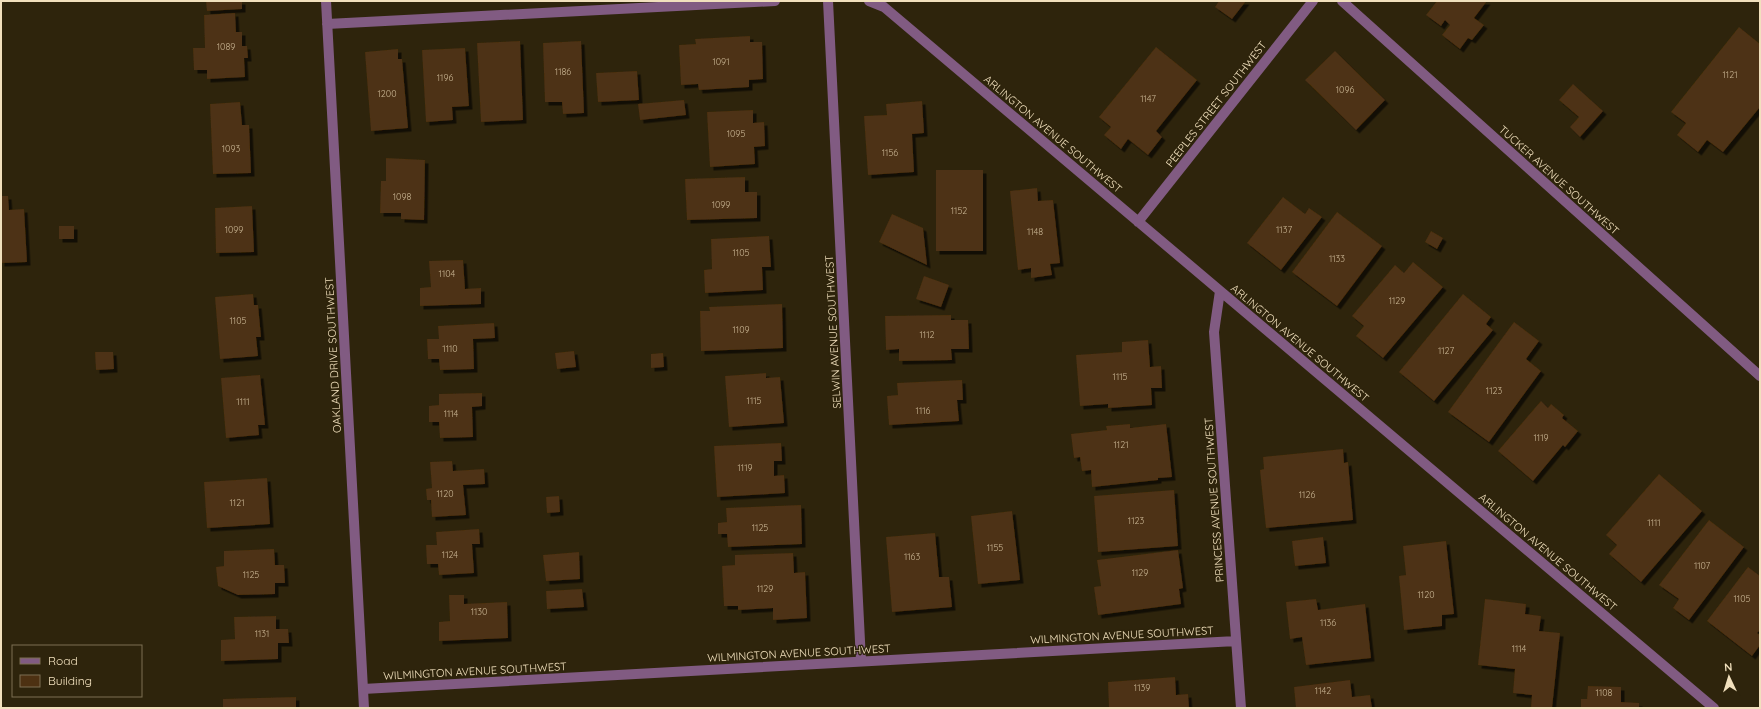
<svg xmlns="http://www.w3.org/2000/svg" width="1761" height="709" viewBox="0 0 1761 709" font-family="Quicksand,sans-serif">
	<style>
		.building { fill: #4d3112; filter: url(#shadow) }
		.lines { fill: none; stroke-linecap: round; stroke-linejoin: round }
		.street { stroke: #815b82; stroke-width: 10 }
		.labels { text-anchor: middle; stroke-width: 3; stroke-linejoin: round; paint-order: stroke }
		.number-label { font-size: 9px; fill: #c8b492 }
		.street-label { font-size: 11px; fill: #f1e0bd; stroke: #2e240c }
	</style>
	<defs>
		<filter id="shadow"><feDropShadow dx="3.5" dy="3.5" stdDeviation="0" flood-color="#0009"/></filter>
	</defs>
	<rect width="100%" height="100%" fill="#2e240c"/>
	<path class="building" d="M206 1H242V9L207 11Z
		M1219 1H1246L1232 19 1215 7Z
		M1437 1H1487L1474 18 1484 25 1472 40 1468 38 1460 49 1442 35 1450 25 1445 20 1441 26 1426 15Z
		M235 13 236 32H242V46H247L248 58H244L245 77 207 79V70H194L193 48H205L204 15Z
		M1739 27 1760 44V107L1723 152 1707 140 1698 152 1677 135 1686 123 1671 112Z
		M750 36V42H762L763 79 749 80V87L699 90 698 84 681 85 679 45 696 44 695 39Z
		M520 41 523 120 481 122 477 43Z
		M581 41 584 113 563 114 562 102H545L543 43Z
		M1156 47 1197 80 1156 131 1162 137 1148 155 1128 139 1121 149 1104 135 1111 127 1099 117Z
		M465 48 469 106 452 107 453 120 426 122 422 50Z
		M398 49V59H402L408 128 371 131 365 52Z
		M1335 51 1385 100 1356 130 1305 80Z
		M637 71 639 100 598 102 596 73Z
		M1573 84 1603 111 1580 137 1570 127 1579 117 1559 100Z
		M684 100 686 115 640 120 638 104Z
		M922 101 924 133 912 134 914 172 868 175 864 116 887 115 886 104Z
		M240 102 242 125H249L251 173 213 174 210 104Z
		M753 110V123L764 122 765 146 754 147 755 164 710 167 707 112Z
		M386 158 425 160 424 220 401 219V213H380L381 181H386Z
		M936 170H983V251H936Z
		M745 177V192H757V218L687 220 685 179Z
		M1037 188 1038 201 1053 200 1060 263 1050 264 1052 275 1031 278V268L1018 270 1010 191Z
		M1 196H8L9 210 24 209 27 262 1 263Z
		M1283 197 1305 214 1309 208 1322 217 1281 270 1247 243Z
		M252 206 254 252 216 253 215 208Z
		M1337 212 1382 246 1337 306 1292 272Z
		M892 214 923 228 927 265 879 242Z
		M59 226H74V239H59Z
		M1431 231 1443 238 1437 249 1425 242Z
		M769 236 771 267H762L763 290 705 293 704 270 712 269 711 239Z
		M463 260 465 289 481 288V304L420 306V288L431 287 429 261Z
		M1413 262 1443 287 1383 358 1356 336 1364 326 1352 316 1395 265 1404 273Z
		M924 276 949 285 941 307 916 299Z
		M253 294 254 305H258L261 337H256L258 356 220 359 215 297Z
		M1463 294 1491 317 1486 324 1493 330 1434 401 1399 372Z
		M782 304 783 348 701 351 700 311H710L709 307Z
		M951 315V320H968L969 349H951L952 360 899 361V349L886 350 885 316Z
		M1514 322 1539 341 1526 359 1541 371 1489 442 1448 412Z
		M494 323 495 338 473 339 474 369 440 370 439 359H428L427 339H439L438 326Z
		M1148 340 1150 367 1161 366 1162 388H1151L1152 405 1108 408V404L1080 406 1076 355 1122 352V342Z
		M574 351 576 367 557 369 555 353Z
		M95 352H113L114 369 96 370Z
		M663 353 664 367 651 368V354Z
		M766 373V378L780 377 784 423 729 427 725 376Z
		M260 375 265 425H258L259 435 226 438 221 378Z
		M962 380 963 400H957L959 421 889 425 887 396 898 395 897 383Z
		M482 393V406L472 407 473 437 440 438 439 422H429V406L439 405V394Z
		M1541 401 1548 408 1551 404 1564 415 1562 418 1578 431 1565 447 1563 445 1533 481 1498 451Z
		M1130 424V428L1166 424 1172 477 1158 478V480L1092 487 1091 470 1082 471 1080 457 1074 458 1071 434 1107 430 1106 426Z
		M781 443 782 461H774V476L784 475 785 493 717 497 714 446Z
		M1343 449 1344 463 1348 462 1353 520 1266 528 1260 470 1264 469 1263 457Z
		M452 461 453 471 484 469 485 484 463 485 466 515 432 517 431 500H427L426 489 432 488 430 462Z
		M1659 474 1702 511 1641 582 1609 554 1617 545 1606 535Z
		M267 478 270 524 207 528 204 482Z
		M1174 490 1178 546 1098 552 1094 496Z
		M559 496 560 512 547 513 546 497Z
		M801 505 802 544 728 547 727 534H718V523L727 522 726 508Z
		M1012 511 1020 580 978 584 971 516Z
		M1709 520 1744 547 1689 620 1673 608 1679 599 1659 585Z
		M479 529 480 544H472L474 573 439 575 438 564H427L426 545H437L436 532Z
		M935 533 939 577H949L952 607 892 612 886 537Z
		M1323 537 1326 563 1295 566 1292 541Z
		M1446 541 1454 614 1442 615V626L1404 630 1399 576 1406 575 1403 546Z
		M274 549 275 565H284L285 583H275V594L238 595 218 586 216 567 224 566V551Z
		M1178 550 1183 588 1179 589 1181 604 1098 615 1094 587 1101 586 1097 560Z
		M579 552 580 579 546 581 543 555Z
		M793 553 794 573 805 572 807 618 773 620V608L738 610V606H724L722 566 735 565V555Z
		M1748 567 1760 576V630L1757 633 1760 635V645L1752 656 1707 621Z
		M582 589 584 607 547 609 546 591Z
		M449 595H464V604L507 602 508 638 439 641V622L450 621Z
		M1316 599 1318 610 1365 604 1371 658 1306 665 1302 637 1290 639 1286 602Z
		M1485 599 1526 604 1525 614 1541 616 1539 631 1560 633 1552 708 1531 707 1532 695 1513 693 1515 669 1478 665Z
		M276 616V629H288L289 643H278V659L221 661V640L235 639 234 617Z
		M1175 677 1176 695 1188 694 1189 708H1109L1108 682Z
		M1350 680 1352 697 1370 695 1372 708H1296L1294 687Z
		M1588 686 1621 687V702L1639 703V708H1581V699H1587Z
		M296 697V708H223V699Z"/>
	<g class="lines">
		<path class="street" d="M326 1 364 708
			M828 1 861 661
			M869 1 884 7 1714 708
			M1342 1 1760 376
			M327 24 775 1
			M1138 222 1313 1
			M1220 291 1214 332 1241 708
			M363 689 1236 641"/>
	</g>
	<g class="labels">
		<g class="number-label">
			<text x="226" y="50">1089</text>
			<text x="721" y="65">1091</text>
			<text x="563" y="75">1186</text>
			<text x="1730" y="78">1121</text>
			<text x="445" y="81">1196</text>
			<text x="1345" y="93">1096</text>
			<text x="387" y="97">1200</text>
			<text x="1148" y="102">1147</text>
			<text x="736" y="137">1095</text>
			<text x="231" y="152">1093</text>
			<text x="890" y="156">1156</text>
			<text x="402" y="200">1098</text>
			<text x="721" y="208">1099</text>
			<text x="959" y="214">1152</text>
			<text x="234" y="233">1099</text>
			<text x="1284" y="233">1137</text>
			<text x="1035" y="235">1148</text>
			<text x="741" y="256">1105</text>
			<text x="1337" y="262">1133</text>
			<text x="447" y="277">1104</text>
			<text x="1397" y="304">1129</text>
			<text x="238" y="324">1105</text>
			<text x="741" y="333">1109</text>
			<text x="927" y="338">1112</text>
			<text x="450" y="352">1110</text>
			<text x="1446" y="354">1127</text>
			<text x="1120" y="380">1115</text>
			<text x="1494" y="394">1123</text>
			<text x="754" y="404">1115</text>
			<text x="243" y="405">1111</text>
			<text x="923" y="414">1116</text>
			<text x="451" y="417">1114</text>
			<text x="1541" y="441">1119</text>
			<text x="1121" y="448">1121</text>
			<text x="745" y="471">1119</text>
			<text x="445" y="497">1120</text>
			<text x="1307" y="498">1126</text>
			<text x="237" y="506">1121</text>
			<text x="1136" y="524">1123</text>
			<text x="1654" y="526">1111</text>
			<text x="760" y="531">1125</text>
			<text x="995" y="551">1155</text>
			<text x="450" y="558">1124</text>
			<text x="912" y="560">1163</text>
			<text x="1702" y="569">1107</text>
			<text x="1140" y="576">1129</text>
			<text x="251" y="578">1125</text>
			<text x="765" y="592">1129</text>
			<text x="1426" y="598">1120</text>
			<text x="1742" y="602">1105</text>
			<text x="479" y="615">1130</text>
			<text x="1328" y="626">1136</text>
			<text x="262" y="637">1131</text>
			<text x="1519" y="652">1114</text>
			<text x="1142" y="691">1139</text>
			<text x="1323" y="694">1142</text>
			<text x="1604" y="696">1108</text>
		</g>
		<g class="street-label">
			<text transform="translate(1216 104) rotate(-52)" y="4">PEEPLES STREET SOUTHWEST</text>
			<text transform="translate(1053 134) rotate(40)" y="4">ARLINGTON AVENUE SOUTHWEST</text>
			<text transform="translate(1559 180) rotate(42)" y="4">TUCKER AVENUE SOUTHWEST</text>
			<text transform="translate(833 332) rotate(-93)" y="4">SELWIN AVENUE SOUTHWEST</text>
			<text transform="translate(1300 343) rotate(40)" y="4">ARLINGTON AVENUE SOUTHWEST</text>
			<text transform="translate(333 355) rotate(-93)" y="4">OAKLAND DRIVE SOUTHWEST</text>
			<text transform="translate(1214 500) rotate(-94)" y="4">PRINCESS AVENUE SOUTHWEST</text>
			<text transform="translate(1548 552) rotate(40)" y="4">ARLINGTON AVENUE SOUTHWEST</text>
			<text transform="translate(1122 635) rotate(-3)" y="4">WILMINGTON AVENUE SOUTHWEST</text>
			<text transform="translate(799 653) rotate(-3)" y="4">WILMINGTON AVENUE SOUTHWEST</text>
			<text transform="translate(475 671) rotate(-3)" y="4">WILMINGTON AVENUE SOUTHWEST</text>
		</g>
	</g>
	<rect width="1761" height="709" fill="none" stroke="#f1e0bd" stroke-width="4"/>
	<rect x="12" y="645" width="130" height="52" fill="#2e240c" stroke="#7c6f53"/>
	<rect x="20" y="658" width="20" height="6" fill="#815b82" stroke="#7c6f53"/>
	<text x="48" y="665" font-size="12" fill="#f1e0bd">Road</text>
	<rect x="20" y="675" width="20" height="12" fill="#4d3112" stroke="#7c6f53"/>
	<text x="48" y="685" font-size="12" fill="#f1e0bd">Building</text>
	<g transform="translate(1729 677) rotate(356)" stroke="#2e240c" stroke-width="3" paint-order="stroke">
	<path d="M0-3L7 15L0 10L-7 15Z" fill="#f1e0bd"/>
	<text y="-6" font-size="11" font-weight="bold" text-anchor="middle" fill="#f1e0bd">N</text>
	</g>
</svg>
